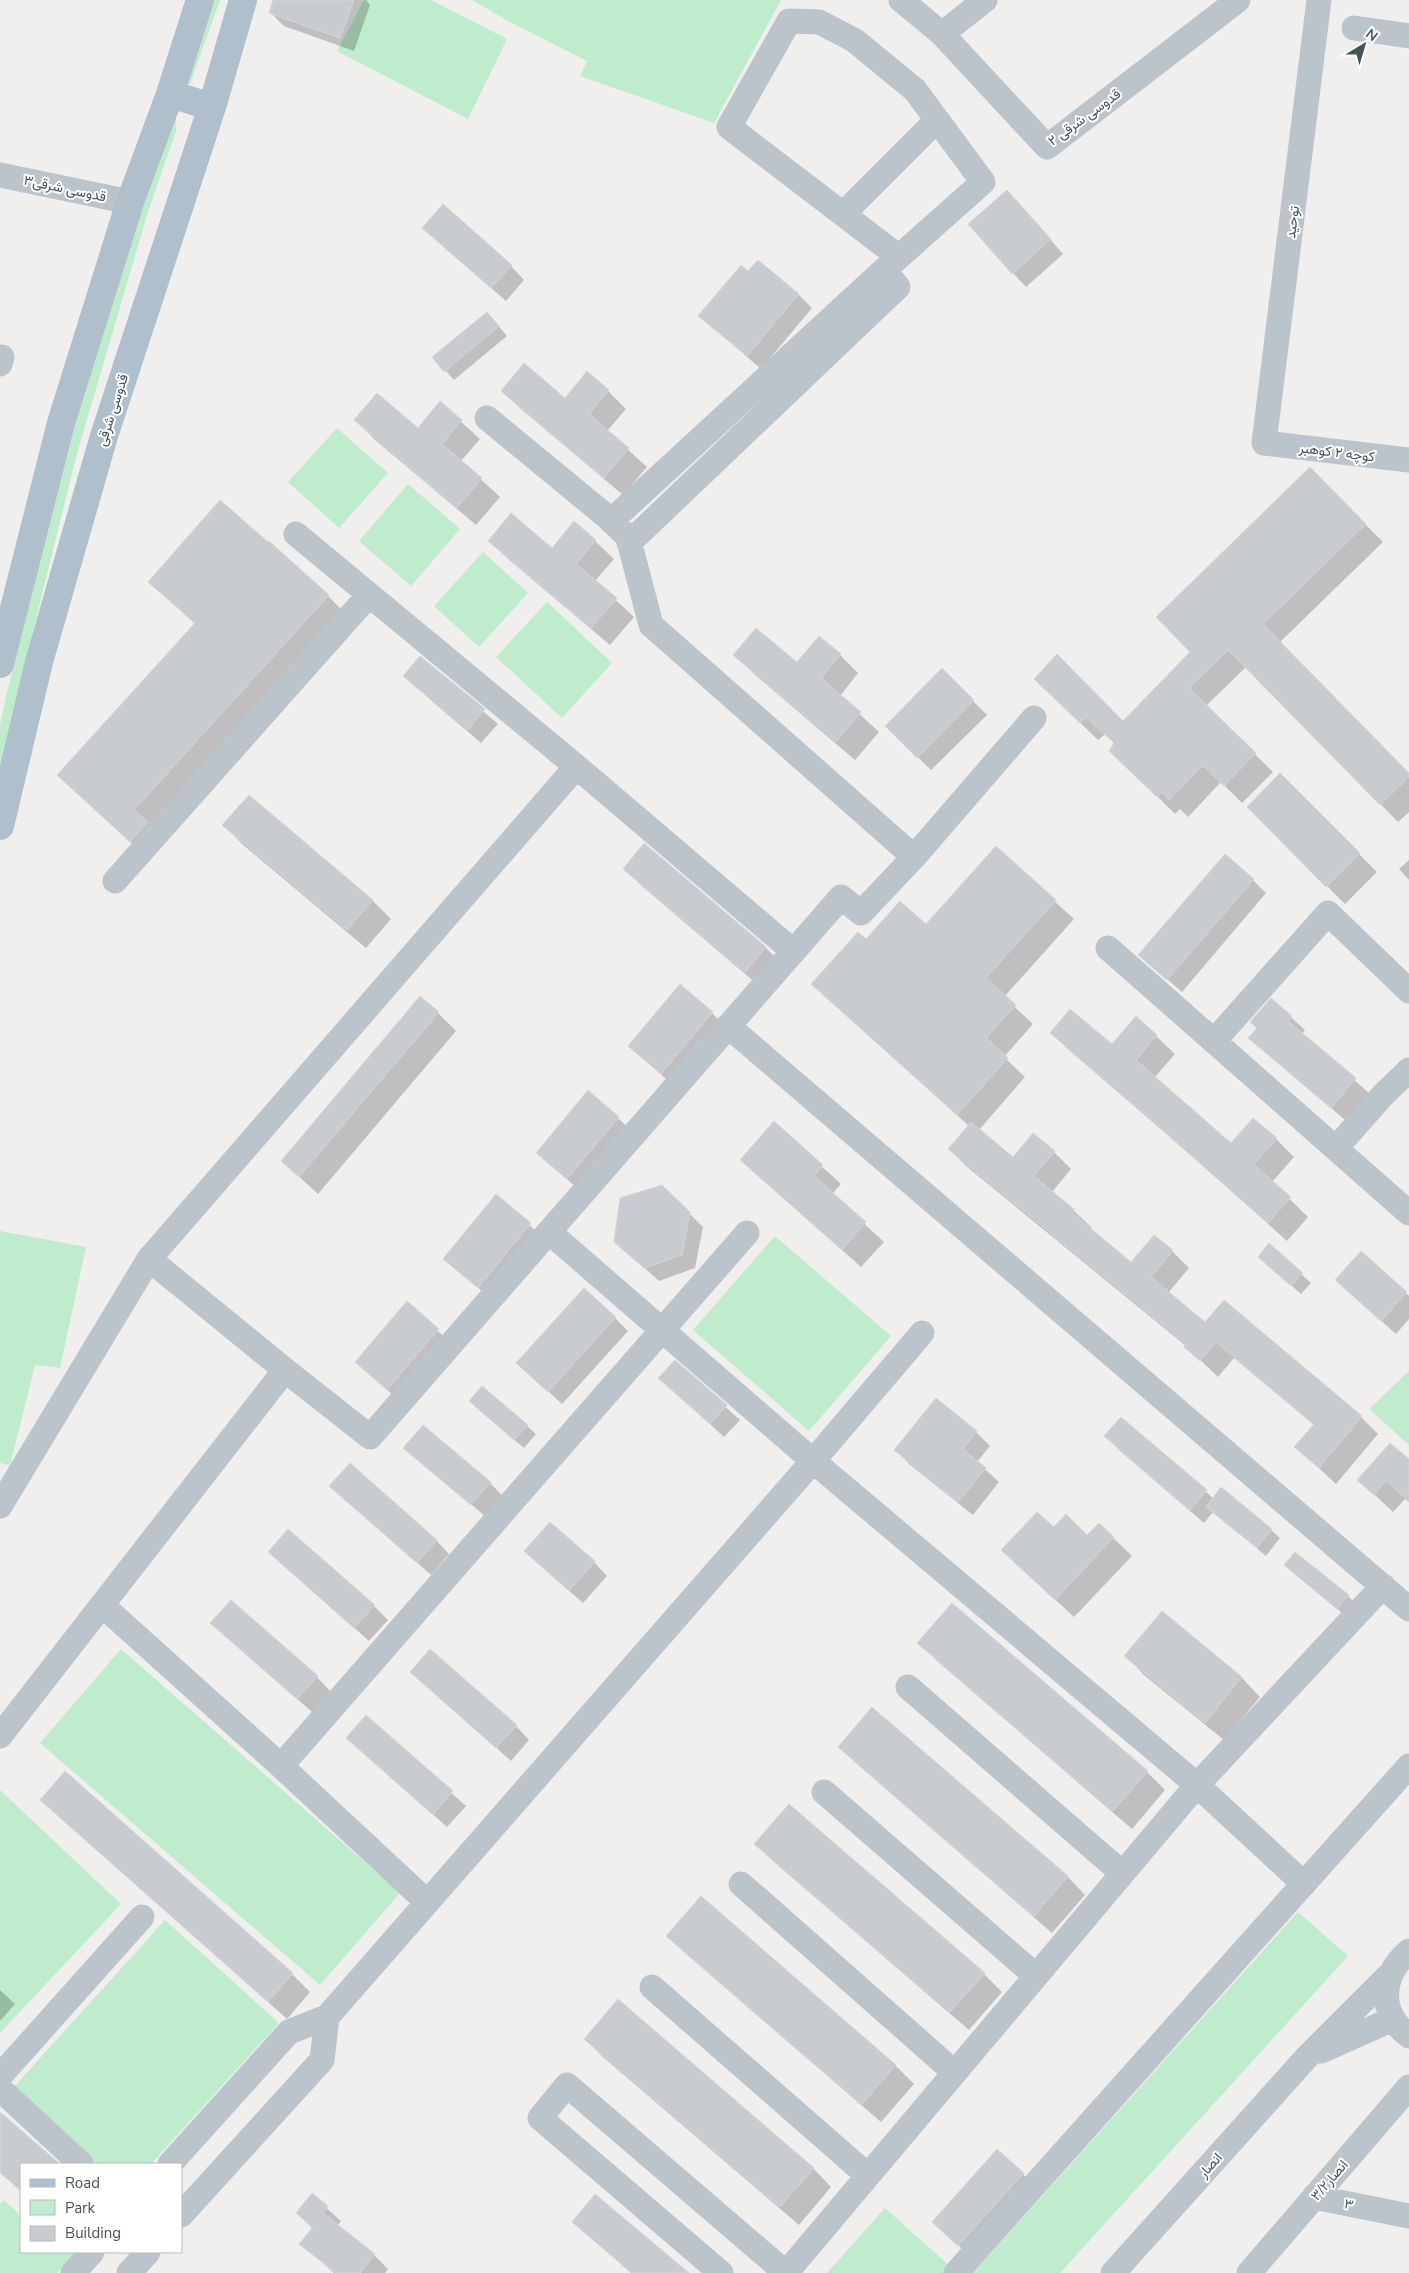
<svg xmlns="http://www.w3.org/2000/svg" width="1409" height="2273" viewBox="0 0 1409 2273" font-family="'Nunito Sans',Vazirmatn,sans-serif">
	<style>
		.green { fill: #bfeccc }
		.shadow { fill: #0003 }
		.building { fill: #c8ccd1; stroke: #d3d5d9 }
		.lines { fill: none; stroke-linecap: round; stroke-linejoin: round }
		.minor { stroke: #bac4ca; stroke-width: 25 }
		.major { stroke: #afc0cc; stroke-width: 28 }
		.labels { text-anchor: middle; stroke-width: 4; stroke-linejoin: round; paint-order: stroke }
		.street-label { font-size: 14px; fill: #47535a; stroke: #fff }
	</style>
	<rect width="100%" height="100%" fill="#f1eeee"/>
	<path class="green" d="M208 0H220L190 84 185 83Z
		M364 0H431L507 39 468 119 337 51Z
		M472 0H781L714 123 580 76 587 61 510 22Z
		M176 117V131L148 212 76 457 0 765V725L8 688 85 386 136 218Z
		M337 428 388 473 339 528 288 482Z
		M408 484 460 529 411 586 359 541Z
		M483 552 528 593 479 647 434 606Z
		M547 602 612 663 562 718 496 657Z
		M0 1231 86 1247 60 1368 35 1365 10 1465 0 1463Z
		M775 1236 891 1336 809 1431 693 1330Z
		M1409 1371V1445L1369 1409Z
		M121 1649 400 1893 320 1985 40 1743Z
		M0 1790 121 1904 0 2033Z
		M1298 1912 1348 1956 1060 2273H973Z
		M165 1920 279 2023 151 2164H97L13 2088Z
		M4 2200 21 2216V2252H75L57 2273H0V2204Z
		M885 2208 952 2268 947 2273H827Z"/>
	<path class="shadow" d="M275 0H366L370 5 354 51 284 26 270 12Z
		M1020 205 1063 254 1026 287 1013 273Z
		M438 241 511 266 524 280 506 301Z
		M749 273 798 294 812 308 761 369 700 316Z
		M496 323 507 336 454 380 434 358Z
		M502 391 565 400 608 391 626 409 607 431 647 467 623 495 521 409Z
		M440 403 480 439 461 461 500 497 476 525 374 439 356 420 418 430Z
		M1310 469 1383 542 1280 642 1409 775V812L1398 822 1246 667 1206 706 1273 772 1242 803 1221 782 1188 817 1180 809 1175 814 1129 768 1115 743 1105 734 1098 740 1053 696 1123 722 1192 652Z
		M490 541 552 550 595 541 614 559 595 581 634 617 610 645 508 559Z
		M150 582 328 596 346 614 149 859 58 775 195 624Z
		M735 655 797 664 840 655 858 673 840 696 879 732 855 760 753 673Z
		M420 657 498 724 481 743 404 676Z
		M942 670 987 715 931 770 886 726Z
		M1280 775 1377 872 1345 904 1248 807Z
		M224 825 372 900 391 919 366 948 242 844Z
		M644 845 766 948 784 966 764 990 643 887 624 869Z
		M996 848 1074 919 1004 997 1033 1024 1004 1057 1025 1077 979 1130 1014 1158 1054 1152 1071 1169 1052 1192 1074 1211 1092 1228 1090 1230 1131 1264 1172 1251 1189 1268 1168 1293 1205 1324 1361 1417 1378 1434 1336 1484 1296 1447 1314 1425 1234 1358 1218 1377 1186 1346 966 1166 949 1149 969 1126 812 984 866 941 926 926Z
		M1409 860V880L1399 869Z
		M1253 880 1266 893 1182 992 1154 968Z
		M1272 1000 1305 1030 1302 1034 1369 1093 1345 1120 1250 1038 1258 1028Z
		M438 1013 456 1031 318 1194 282 1161Z
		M712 1013 725 1026 675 1087 629 1046Z
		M1051 1033 1112 1046 1156 1036 1175 1054 1155 1077 1231 1144 1276 1139 1294 1157 1272 1182 1308 1217 1287 1241 1176 1142 1070 1051Z
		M589 1092 632 1131 581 1192 537 1152Z
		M774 1123 841 1184 832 1194 884 1242 861 1267 742 1160Z
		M496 1196 544 1238 492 1300 445 1259Z
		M689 1213 703 1227 695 1268 659 1281 616 1242Z
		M1269 1245 1311 1283 1301 1294 1268 1265Z
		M1361 1252 1409 1296V1319L1396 1334 1350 1293Z
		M407 1303 452 1344 402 1403 356 1362Z
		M615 1318 628 1331 562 1404 518 1363Z
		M675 1362 740 1420 724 1437 674 1391Z
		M479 1410 527 1426 536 1434 524 1448Z
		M1121 1418 1214 1499 1271 1530 1280 1538 1266 1556 1213 1512 1204 1523 1119 1450 1106 1436Z
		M976 1432 990 1446 977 1462 999 1482 973 1515 909 1464 896 1450Z
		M405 1448 490 1483 503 1496 486 1517Z
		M1409 1461V1502L1405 1499 1393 1512 1359 1480Z
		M331 1486 436 1540 449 1554 431 1575Z
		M1099 1524 1132 1556 1074 1617 1021 1568 1054 1529 1088 1537Z
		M269 1552 374 1606 388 1620 369 1641Z
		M594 1562 607 1576 583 1603 539 1564Z
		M1295 1574 1348 1596 1357 1605 1347 1617Z
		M1162 1612 1242 1678 1260 1697 1224 1740 1144 1675 1126 1656Z
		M226 1636 317 1677 330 1691 312 1712Z
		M919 1642 1147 1772 1165 1790 1132 1829 937 1661Z
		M411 1672 516 1726 529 1740 511 1761Z
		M366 1717 466 1806 447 1827 348 1738Z
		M839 1747 1067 1876 1085 1895 1052 1933 858 1765Z
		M42 1800 292 1974 310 1992 287 2019Z
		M756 1844 984 1974 1002 1992 969 2030 774 1862Z
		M701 1898 896 2066 914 2084 881 2122 686 1954 668 1936Z
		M0 1990 15 2004 1 2020 0 2019Z
		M585 2039 813 2168 831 2187 799 2225 603 2057Z
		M3 2116 58 2164H21V2191L0 2173V2120Z
		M1023 2174 1036 2188 972 2258 947 2235Z
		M312 2195 341 2221 337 2226 374 2255 388 2269 385 2273H334L301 2244 313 2229 297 2213Z
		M573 2222 687 2273H631Z"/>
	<path class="building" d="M273 0H354L340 38 269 13Z
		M1007 190 1051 239 1012 274 968 224Z
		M443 204 512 265 491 288 422 228Z
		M758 260 799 294 747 356 698 316 741 265 748 271Z
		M487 312 499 326 444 372 432 357Z
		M524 363 565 398 587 371 609 390 589 414 629 448 604 478 501 391Z
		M377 393 418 428 440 401 462 420 442 444 482 478 457 508 354 420Z
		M1310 467 1366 524 1263 624 1409 773V777L1380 805 1228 650 1189 688 1256 753 1224 786 1203 765 1169 800 1162 792 1157 797 1109 751 1114 743 1086 717 1080 723 1034 679 1057 654 1123 721 1190 652 1156 617Z
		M220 500 268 542 269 541 329 595 134 810 148 822 130 842 57 775 195 623 148 582Z
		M511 513 552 548 574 521 596 540 576 564 617 598 591 628 488 541Z
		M756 628 797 662 819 636 841 654 821 678 861 712 836 742 733 655Z
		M420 656 485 709 467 731 403 676Z
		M942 668 974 700 917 758 885 726Z
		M1280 773 1360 853 1326 887 1247 807Z
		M249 795 373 900 347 930 222 825Z
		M644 843 766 947 745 972 623 869Z
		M996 846 1056 900 986 978 1016 1005 986 1038 1008 1058 957 1115 811 984 858 932 866 939 900 901 926 924Z
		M1225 854 1254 879 1167 980 1138 955Z
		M680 984 713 1012 661 1074 628 1046Z
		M420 996 439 1012 299 1177 281 1161Z
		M1271 998 1292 1016 1288 1021 1356 1078 1331 1108 1248 1038 1257 1028 1250 1022Z
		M1070 1009 1112 1044 1136 1016 1157 1035 1136 1060 1231 1143 1253 1118 1277 1138 1254 1165 1291 1197 1268 1223 1170 1137 1171 1136 1050 1033Z
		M588 1090 619 1117 567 1179 536 1153Z
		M774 1121 823 1165 814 1176 866 1222 842 1250 740 1160Z
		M971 1122 1013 1157 1033 1133 1055 1151 1034 1176 1075 1210 1072 1213 1131 1262 1154 1235 1173 1250 1151 1277 1205 1322 1224 1300 1362 1416 1319 1468 1294 1447 1314 1424 1216 1342 1200 1361 1184 1347 1186 1344 948 1149Z
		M662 1185 690 1212 682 1255 644 1268 614 1242 620 1198Z
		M496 1194 531 1223 478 1288 443 1259Z
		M1269 1243 1303 1273 1291 1286 1258 1257Z
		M1361 1251 1407 1292 1381 1321 1335 1280Z
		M584 1288 616 1317 548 1392 516 1363Z
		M407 1301 439 1329 387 1390 355 1362Z
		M675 1360 727 1405 710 1424 658 1378Z
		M482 1386 528 1425 514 1440 469 1401Z
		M936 1398 977 1431 963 1449 986 1468 958 1502 894 1450Z
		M1121 1417 1207 1490 1190 1510 1104 1436Z
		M423 1425 491 1482 471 1505 403 1448Z
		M1390 1443 1409 1459V1501L1386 1481 1374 1495 1357 1480Z
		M350 1463 437 1540 417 1563 329 1486Z
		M1221 1487 1272 1529 1257 1548 1206 1507Z
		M1037 1512 1054 1527 1066 1514 1087 1535 1099 1523 1114 1537 1055 1600 1001 1550Z
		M550 1522 595 1561 569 1591 524 1551Z
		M288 1529 375 1605 354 1628 268 1552Z
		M1295 1552 1349 1595 1337 1609 1284 1565Z
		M231 1600 318 1676 297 1699 210 1623Z
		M952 1603 1148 1771 1113 1811 917 1643Z
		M1162 1611 1242 1677 1205 1723 1124 1656Z
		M430 1649 517 1725 496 1748 410 1672Z
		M872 1707 1068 1876 1034 1916 838 1747Z
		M366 1715 453 1791 433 1815 346 1738Z
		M65 1771 293 1973 268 2002 40 1800Z
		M789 1804 985 1973 950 2012 754 1844Z
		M701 1896 896 2065 862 2104 666 1936Z
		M618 1999 814 2168 780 2207 584 2039Z
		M0 2112 60 2164H21V2191L0 2172Z
		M997 2149 1024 2173 958 2246 932 2222Z
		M312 2193 328 2206 323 2213 375 2254 360 2273H336L299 2244 313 2227 296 2213Z
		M595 2194 689 2273H632L572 2222Z"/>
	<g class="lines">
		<path class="minor" d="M901 0 942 34 1047 147 1238 0
			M1319 0 1264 443 1409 460
			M1354 28 1409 36
			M942 34 985 0
			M0 175 130 202
			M843 214 937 120
			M882 272 983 182 915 90 854 40 819 22 789 21 729 127 899 257
			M0 364 2 357
			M487 418 606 516 628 537 651 625 914 857
			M611 521 884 270 898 287 629 543
			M296 534 571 762 793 951
			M115 881 369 595
			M1108 948 1409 1213
			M728 1026 1409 1609
			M1214 1041 1328 913 1409 991
			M1336 1148 1383 1095 1409 1070
			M549 1232 813 1461 922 1333
			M285 1370 149 1259 576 767
			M0 1506 149 1259
			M102 1605 281 1766
			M908 1687 1122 1873
			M0 1736 285 1370 370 1437 841 897 861 913 914 857 1034 718
			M824 1792 1036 1976
			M741 1884 954 2072
			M1304 1884 1197 1785 1383 1586
			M427 1902 281 1766 747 1233
			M1409 1951C1381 1975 1377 2012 1409 2036
			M652 1987 867 2175
			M1321 2051 1393 2019
			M0 2076 142 1917
			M0 2089 81 2164
			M170 2164 289 2032 327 2017 813 1461 1197 1785 786 2273 567 2085 540 2118 721 2273
			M1314 2197 1409 2216
			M181 2215 322 2060 327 2017
			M73 2273 92 2252
			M129 2273 148 2252
			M956 2273 1409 1766
			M1113 2273 1307 2057 1389 1975
			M1249 2273 1409 2087"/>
		<path class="major" d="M170 94 212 107
			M0 664 61 423 130 202 170 94 200 0
			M0 826 39 662 104 436 212 107 243 0"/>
	</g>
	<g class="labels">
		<g class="street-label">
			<text transform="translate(1084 117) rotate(-36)" y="5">قدوسی شرقی ۲</text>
			<text transform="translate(65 188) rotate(12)" y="5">قدوسی شرقی۳</text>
			<text transform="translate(1292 222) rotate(-83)" y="5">توحید</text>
			<text transform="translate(112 410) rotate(-72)" y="5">قدوسی شرقی</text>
			<text transform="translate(1337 452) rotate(7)" y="5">کوچه ۲ کوهبر</text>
			<text transform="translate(1210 2165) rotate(-48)" y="5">انصار</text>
			<text transform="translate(1329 2180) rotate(-49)" y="5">انصار۳/۲</text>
			<text transform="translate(1349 2204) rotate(11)" y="5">۳</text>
		</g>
	</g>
	<rect x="20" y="2163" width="162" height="90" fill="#ffffff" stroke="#b5babd"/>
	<rect x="30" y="2179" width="25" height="8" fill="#afc0cc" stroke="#b5babd"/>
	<text x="65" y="2188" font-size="15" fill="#47535a">Road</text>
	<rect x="30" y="2200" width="25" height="15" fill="#bfeccc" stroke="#b5babd"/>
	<text x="65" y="2213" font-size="15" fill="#47535a">Park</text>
	<rect x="30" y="2226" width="25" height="15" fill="#c8ccd1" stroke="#b5babd"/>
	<text x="65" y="2238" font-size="15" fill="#47535a">Building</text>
	<g transform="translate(1364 45) rotate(38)" stroke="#ffffff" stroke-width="4" paint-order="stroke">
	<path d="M0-4L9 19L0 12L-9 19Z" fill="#47535a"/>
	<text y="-8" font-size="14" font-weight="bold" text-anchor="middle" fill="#47535a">N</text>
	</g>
</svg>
